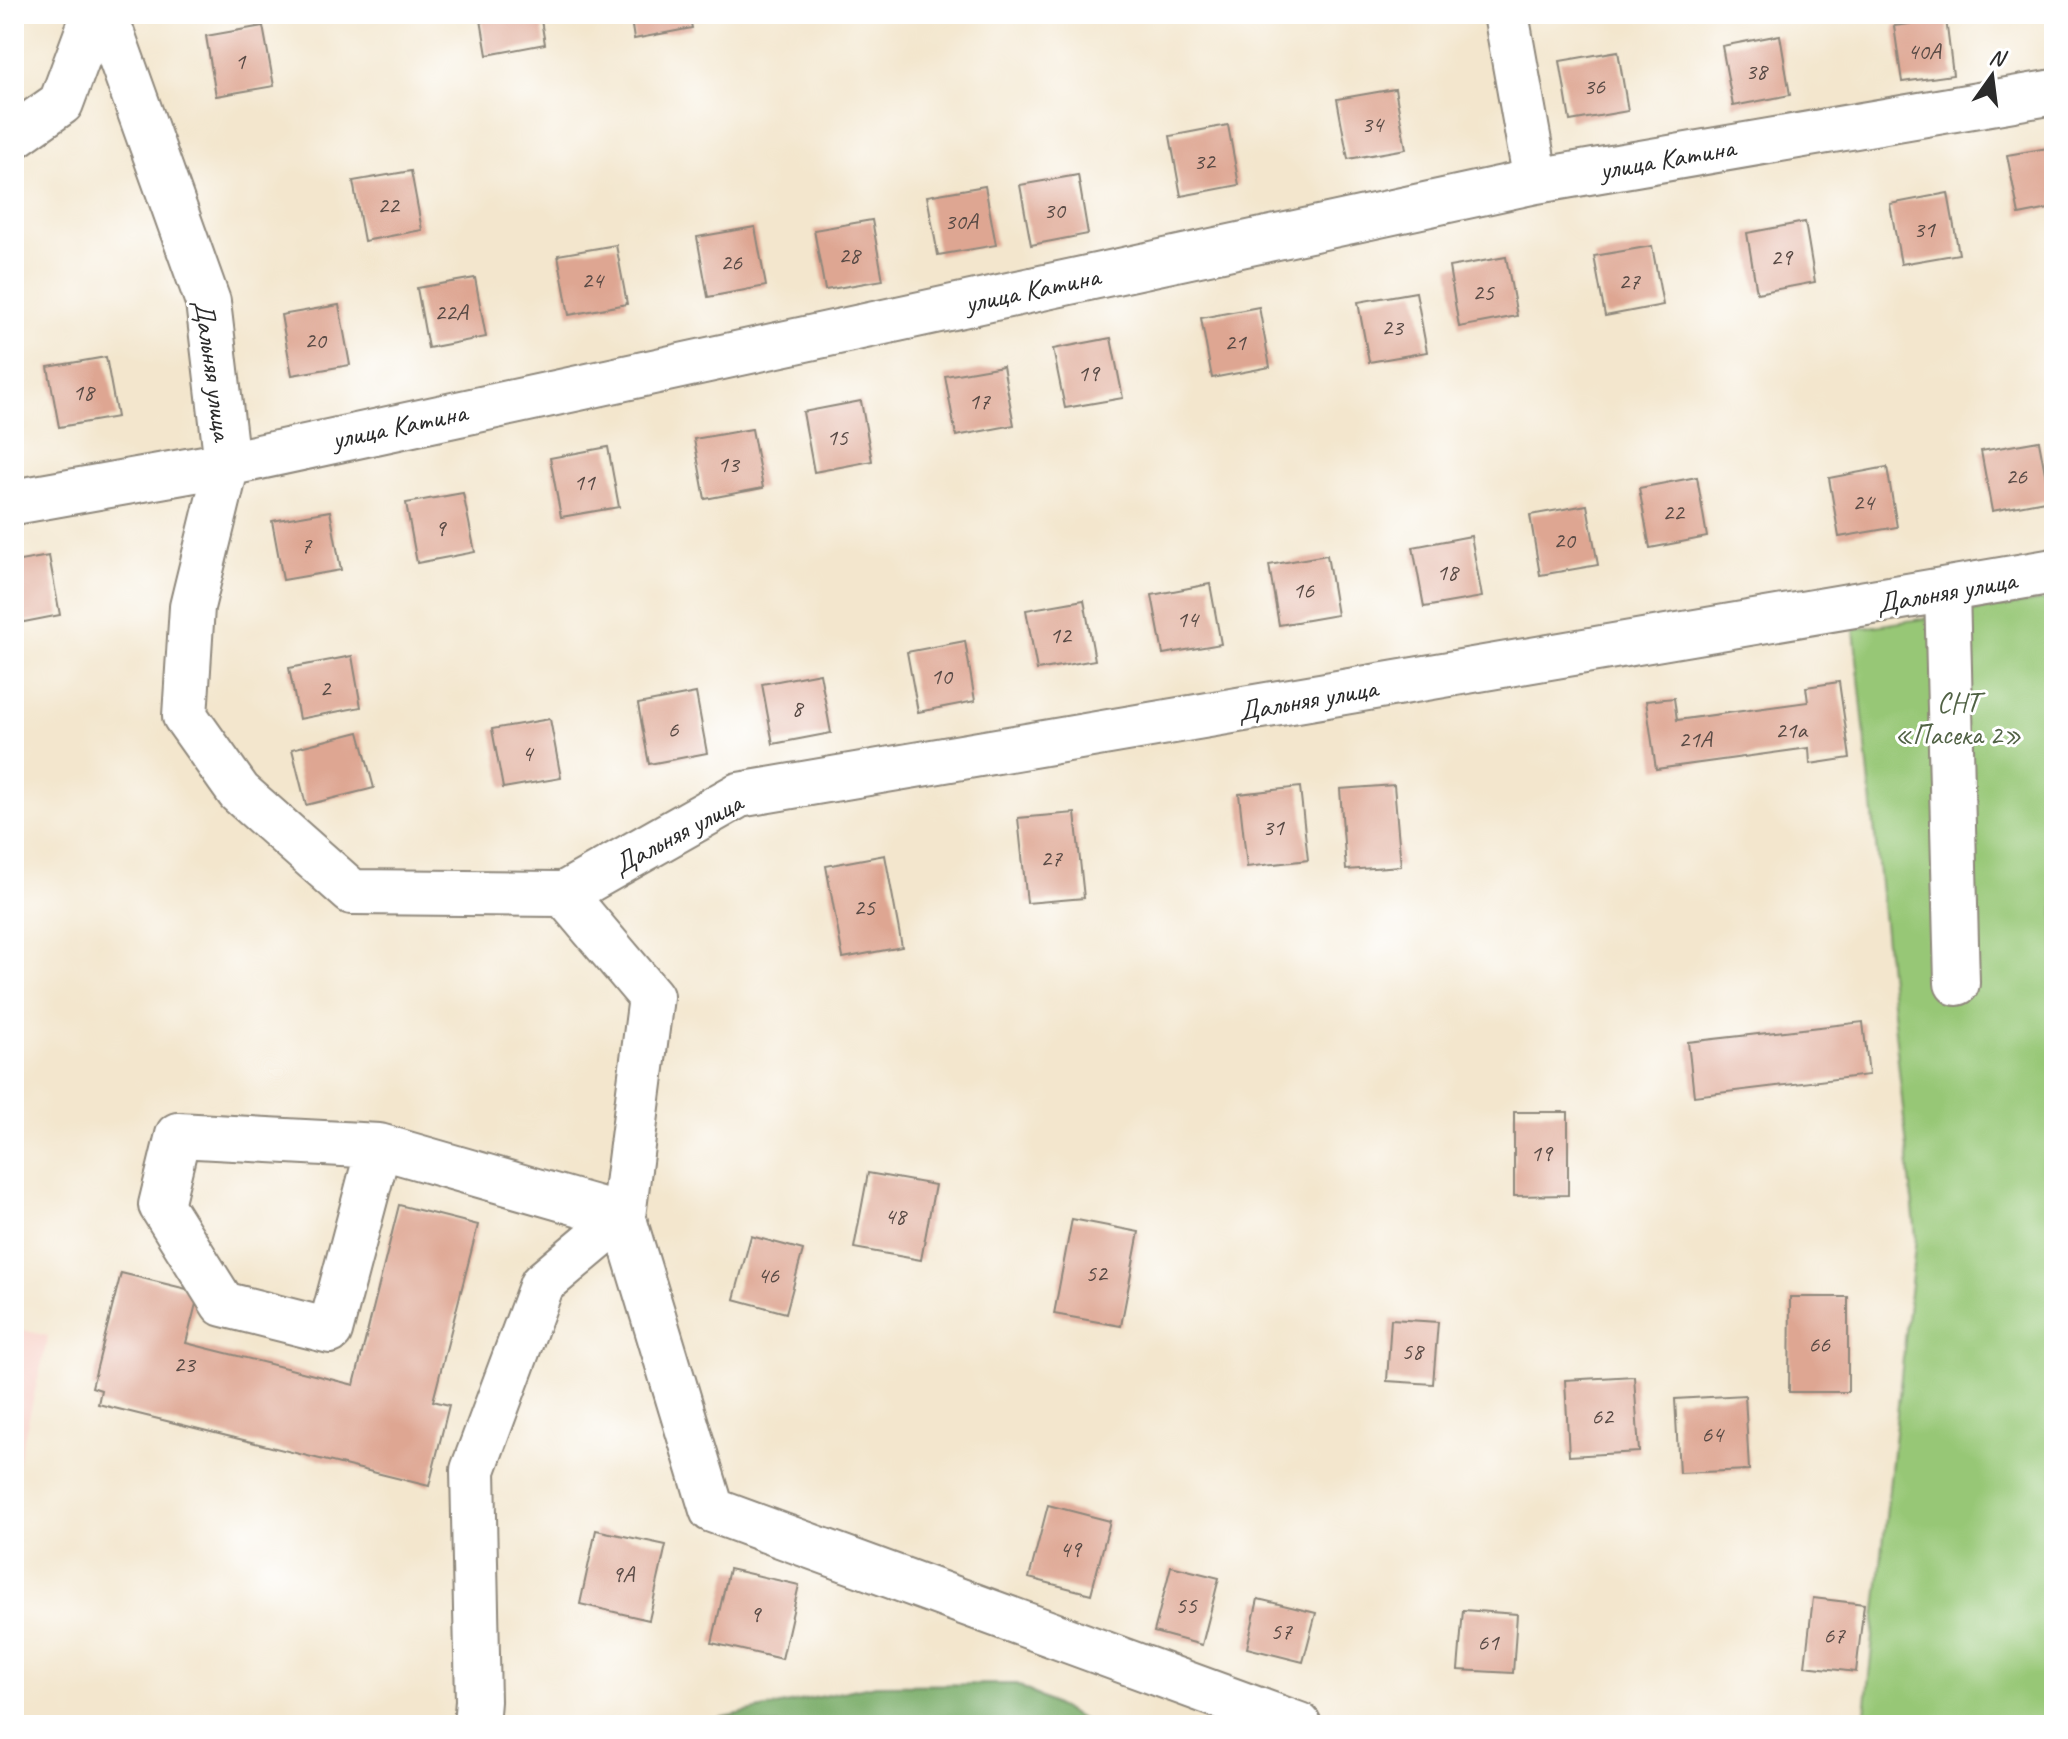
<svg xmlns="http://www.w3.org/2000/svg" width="2068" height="1739" viewBox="0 0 2068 1739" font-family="Caveat,sans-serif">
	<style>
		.built { fill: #f7d1c8 }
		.green { fill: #97c776; stroke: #617950; stroke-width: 2 }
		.forest { fill: #79ac67; stroke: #526c49; stroke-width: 2 }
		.building { fill: #dea692 }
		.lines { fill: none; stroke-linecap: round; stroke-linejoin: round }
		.minor-casing { stroke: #8f887c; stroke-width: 48 }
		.minor { stroke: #fff; stroke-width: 44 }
		.labels { text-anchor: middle; stroke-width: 6; stroke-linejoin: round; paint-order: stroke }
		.number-label { font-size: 24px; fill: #584a45 }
		.street-label { font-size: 28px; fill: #2b2b2b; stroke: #fff }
		.park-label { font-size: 28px; fill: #516245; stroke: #fff }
	</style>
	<rect width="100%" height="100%" fill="#fff"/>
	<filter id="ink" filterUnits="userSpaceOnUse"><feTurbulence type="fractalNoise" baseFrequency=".0125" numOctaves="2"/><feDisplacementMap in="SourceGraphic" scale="16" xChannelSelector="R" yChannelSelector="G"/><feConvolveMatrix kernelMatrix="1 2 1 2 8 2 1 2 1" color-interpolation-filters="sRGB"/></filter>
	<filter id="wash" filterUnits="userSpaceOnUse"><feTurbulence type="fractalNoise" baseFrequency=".006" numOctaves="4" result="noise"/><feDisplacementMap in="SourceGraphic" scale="32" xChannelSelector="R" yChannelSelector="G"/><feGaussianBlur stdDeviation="1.8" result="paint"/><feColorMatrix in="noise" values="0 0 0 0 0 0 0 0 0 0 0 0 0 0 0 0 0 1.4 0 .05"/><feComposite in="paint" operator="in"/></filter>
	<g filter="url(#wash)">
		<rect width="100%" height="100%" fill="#f3e6cd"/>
		<path class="built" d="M14 1328 48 1336 14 1481Z"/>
		<path class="green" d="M2054 599V1725H1910L1864 1722 1916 1237 1854 629Z"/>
		<path class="forest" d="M1016 1684 1092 1725H708L719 1718 875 1685Z"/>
		<g id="blocks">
			<path class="building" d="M480 14H540L545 44 487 55Z
				M630 14H689L692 28 634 39Z
				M1946 19 1953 75 1902 82 1894 26Z
				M263 26 274 86 216 96 206 36Z
				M1780 35 1790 95 1733 106 1722 46Z
				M1618 51 1628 111 1570 121 1560 61Z
				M1395 89 1406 149 1348 159 1337 99Z
				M1228 125 1239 185 1181 196 1170 136Z
				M2054 147V208L2019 215 2007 155Z
				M411 171 422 230 364 241 353 181Z
				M1078 175 1088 234 1031 245 1020 185Z
				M985 186 996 245 938 255 927 196Z
				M1948 193 1959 254 1901 264 1890 204Z
				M872 220 883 280 825 290 814 230Z
				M1805 222 1815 282 1757 293 1747 233Z
				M755 227 766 286 708 297 697 237Z
				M616 245 627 304 569 315 558 255Z
				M1652 246 1663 305 1605 316 1594 256Z
				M1506 257 1517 316 1459 327 1449 267Z
				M475 278 486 337 428 348 417 288Z
				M1416 292 1427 352 1369 362 1358 302Z
				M339 305 350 365 292 375 281 315Z
				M1259 307 1270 367 1212 378 1201 318Z
				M1111 338 1123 398 1065 408 1053 349Z
				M106 357 117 417 59 427 48 367Z
				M1003 366 1014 425 956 436 945 376Z
				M861 401 872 461 814 472 803 412Z
				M752 429 763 488 705 499 694 439Z
				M2039 441 2050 500 1992 511 1981 451Z
				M608 447 619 507 561 517 550 458Z
				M1887 467 1897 527 1839 537 1829 478Z
				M1697 477 1707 537 1650 548 1639 488Z
				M463 493 475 552 417 563 406 503Z
				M1587 505 1598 565 1540 575 1530 515Z
				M330 511 341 570 283 580 272 521Z
				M1471 536 1482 597 1424 607 1413 547Z
				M1327 555 1337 615 1279 625 1269 565Z
				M49 556 60 615 14 624V562Z
				M1210 584 1221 644 1163 654 1152 595Z
				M1084 600 1095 660 1037 670 1026 610Z
				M965 641 975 701 918 712 907 652Z
				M352 656 361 707 299 719 289 668Z
				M820 673 831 733 773 744 762 684Z
				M1839 682 1850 758 1810 764 1809 748 1656 769 1646 701 1674 698 1677 720 1808 702 1806 687Z
				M696 693 707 753 649 764 638 704Z
				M550 719 561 778 503 788 492 729Z
				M359 732 374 788 306 805 292 749Z
				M1394 785 1401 866 1346 870 1340 789Z
				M1300 787 1308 860 1247 867 1239 794Z
				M1075 813 1084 898 1027 903 1018 818Z
				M885 855 902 947 843 958 826 866Z
				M1863 1022 1869 1075 1694 1096 1688 1042Z
				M1514 1112H1568V1195L1514 1196Z
				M868 1173 935 1185 921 1260 854 1248Z
				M399 1205 478 1225 433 1401 449 1405 429 1486 98 1404 101 1390 92 1387 121 1273 199 1292 186 1343 354 1385Z
				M1072 1219 1139 1232 1121 1326 1054 1314Z
				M751 1236 803 1250 786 1313 734 1299Z
				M1790 1297H1848V1392H1789Z
				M1391 1319 1438 1322 1433 1384 1387 1381Z
				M1634 1376 1639 1452 1569 1456 1565 1380Z
				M1745 1395 1749 1470 1679 1473 1675 1399Z
				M1048 1505 1110 1521 1091 1594 1029 1578Z
				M596 1530 666 1545 649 1620 580 1604Z
				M1171 1566 1219 1578 1202 1645 1154 1632Z
				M729 1569 799 1585 782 1659 712 1643Z
				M1813 1598 1864 1604 1856 1672 1805 1666Z
				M1258 1599 1316 1613 1303 1662 1247 1648Z
				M1463 1610 1517 1614 1513 1673 1458 1670Z"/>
		</g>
	</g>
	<g filter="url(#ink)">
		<use href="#blocks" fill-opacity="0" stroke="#8f887c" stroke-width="2"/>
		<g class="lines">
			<g class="minor-casing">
				<path id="minor" d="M105 14 208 302 227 464 192 607 185 716 239 792 352 892 564 894 739 795 2054 571
					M1506 14 1536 181
					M14 136 61 103 94 14
					M14 502 227 464 1536 181 2054 92
					M1947 591 1957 983
					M379 1146 178 1135 161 1205 223 1304 330 1331 379 1146 623 1216 651 997 564 894
					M476 1725 478 1701 473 1470 542 1284 623 1216 712 1510 1299 1725"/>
			</g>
			<use href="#minor" class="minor"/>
		</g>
	</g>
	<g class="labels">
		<g class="number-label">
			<text x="1924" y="59">40А</text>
			<text x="240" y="69">1</text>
			<text x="1756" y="79">38</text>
			<text x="1594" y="94">36</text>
			<text x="1372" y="132">34</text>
			<text x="1204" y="169">32</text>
			<text x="388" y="213">22</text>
			<text x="1054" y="218">30</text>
			<text x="961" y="229">30А</text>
			<text x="1924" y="237">31</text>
			<text x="849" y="263">28</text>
			<text x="1781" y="265">29</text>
			<text x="731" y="270">26</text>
			<text x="592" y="288">24</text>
			<text x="1629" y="289">27</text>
			<text x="1483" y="300">25</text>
			<text x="451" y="320">22А</text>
			<text x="1392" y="335">23</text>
			<text x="315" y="348">20</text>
			<text x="1235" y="350">21</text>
			<text x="1088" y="381">19</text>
			<text x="83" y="400">18</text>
			<text x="979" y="409">17</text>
			<text x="837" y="445">15</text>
			<text x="728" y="472">13</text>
			<text x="2016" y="484">26</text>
			<text x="584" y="490">11</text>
			<text x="1863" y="510">24</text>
			<text x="1673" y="520">22</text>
			<text x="440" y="536">9</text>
			<text x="1564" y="548">20</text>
			<text x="306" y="553">7</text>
			<text x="1447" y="580">18</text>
			<text x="1303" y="598">16</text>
			<text x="1187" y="627">14</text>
			<text x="1060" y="643">12</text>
			<text x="941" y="684">10</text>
			<text x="325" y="696">2</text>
			<text x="797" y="716">8</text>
			<text x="673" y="737">6</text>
			<text x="1791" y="738">21а</text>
			<text x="1695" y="747">21А</text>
			<text x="527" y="761">4</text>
			<text x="1273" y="835">31</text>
			<text x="1051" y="866">27</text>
			<text x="864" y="915">25</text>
			<text x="1541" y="1161">19</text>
			<text x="895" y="1224">48</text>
			<text x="1096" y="1281">52</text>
			<text x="768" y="1283">46</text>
			<text x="1819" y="1352">66</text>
			<text x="1412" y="1359">58</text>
			<text x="184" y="1372">23</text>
			<text x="1602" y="1424">62</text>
			<text x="1712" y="1442">64</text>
			<text x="1070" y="1557">49</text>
			<text x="623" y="1582">9А</text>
			<text x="1186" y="1613">55</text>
			<text x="755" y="1622">9</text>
			<text x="1281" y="1639">57</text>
			<text x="1834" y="1643">67</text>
			<text x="1488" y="1650">61</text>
		</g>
		<g class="street-label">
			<text transform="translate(1667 158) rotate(-10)" y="10">улица Катина</text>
			<text transform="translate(1032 289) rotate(-12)" y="10">улица Катина</text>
			<text transform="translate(214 370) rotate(82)" y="10">Дальняя улица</text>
			<text transform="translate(399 425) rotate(-12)" y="10">улица Катина</text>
			<text transform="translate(1946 591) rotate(-10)" y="10">Дальняя улица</text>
			<text transform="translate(1307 699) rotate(-10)" y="10">Дальняя улица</text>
			<text transform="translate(677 833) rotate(-28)" y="10">Дальняя улица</text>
		</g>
		<g class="park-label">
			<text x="1958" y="712">СНТ<tspan x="1958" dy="32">«Пасека 2»</tspan></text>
		</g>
	</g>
	<rect width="2068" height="1739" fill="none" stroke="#fff" stroke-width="48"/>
	<g transform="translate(1992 76) rotate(14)" stroke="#ffffff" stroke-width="6" paint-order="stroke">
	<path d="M0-6L14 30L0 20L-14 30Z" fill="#2b2b2b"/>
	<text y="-12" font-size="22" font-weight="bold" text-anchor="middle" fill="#2b2b2b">N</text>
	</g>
</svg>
